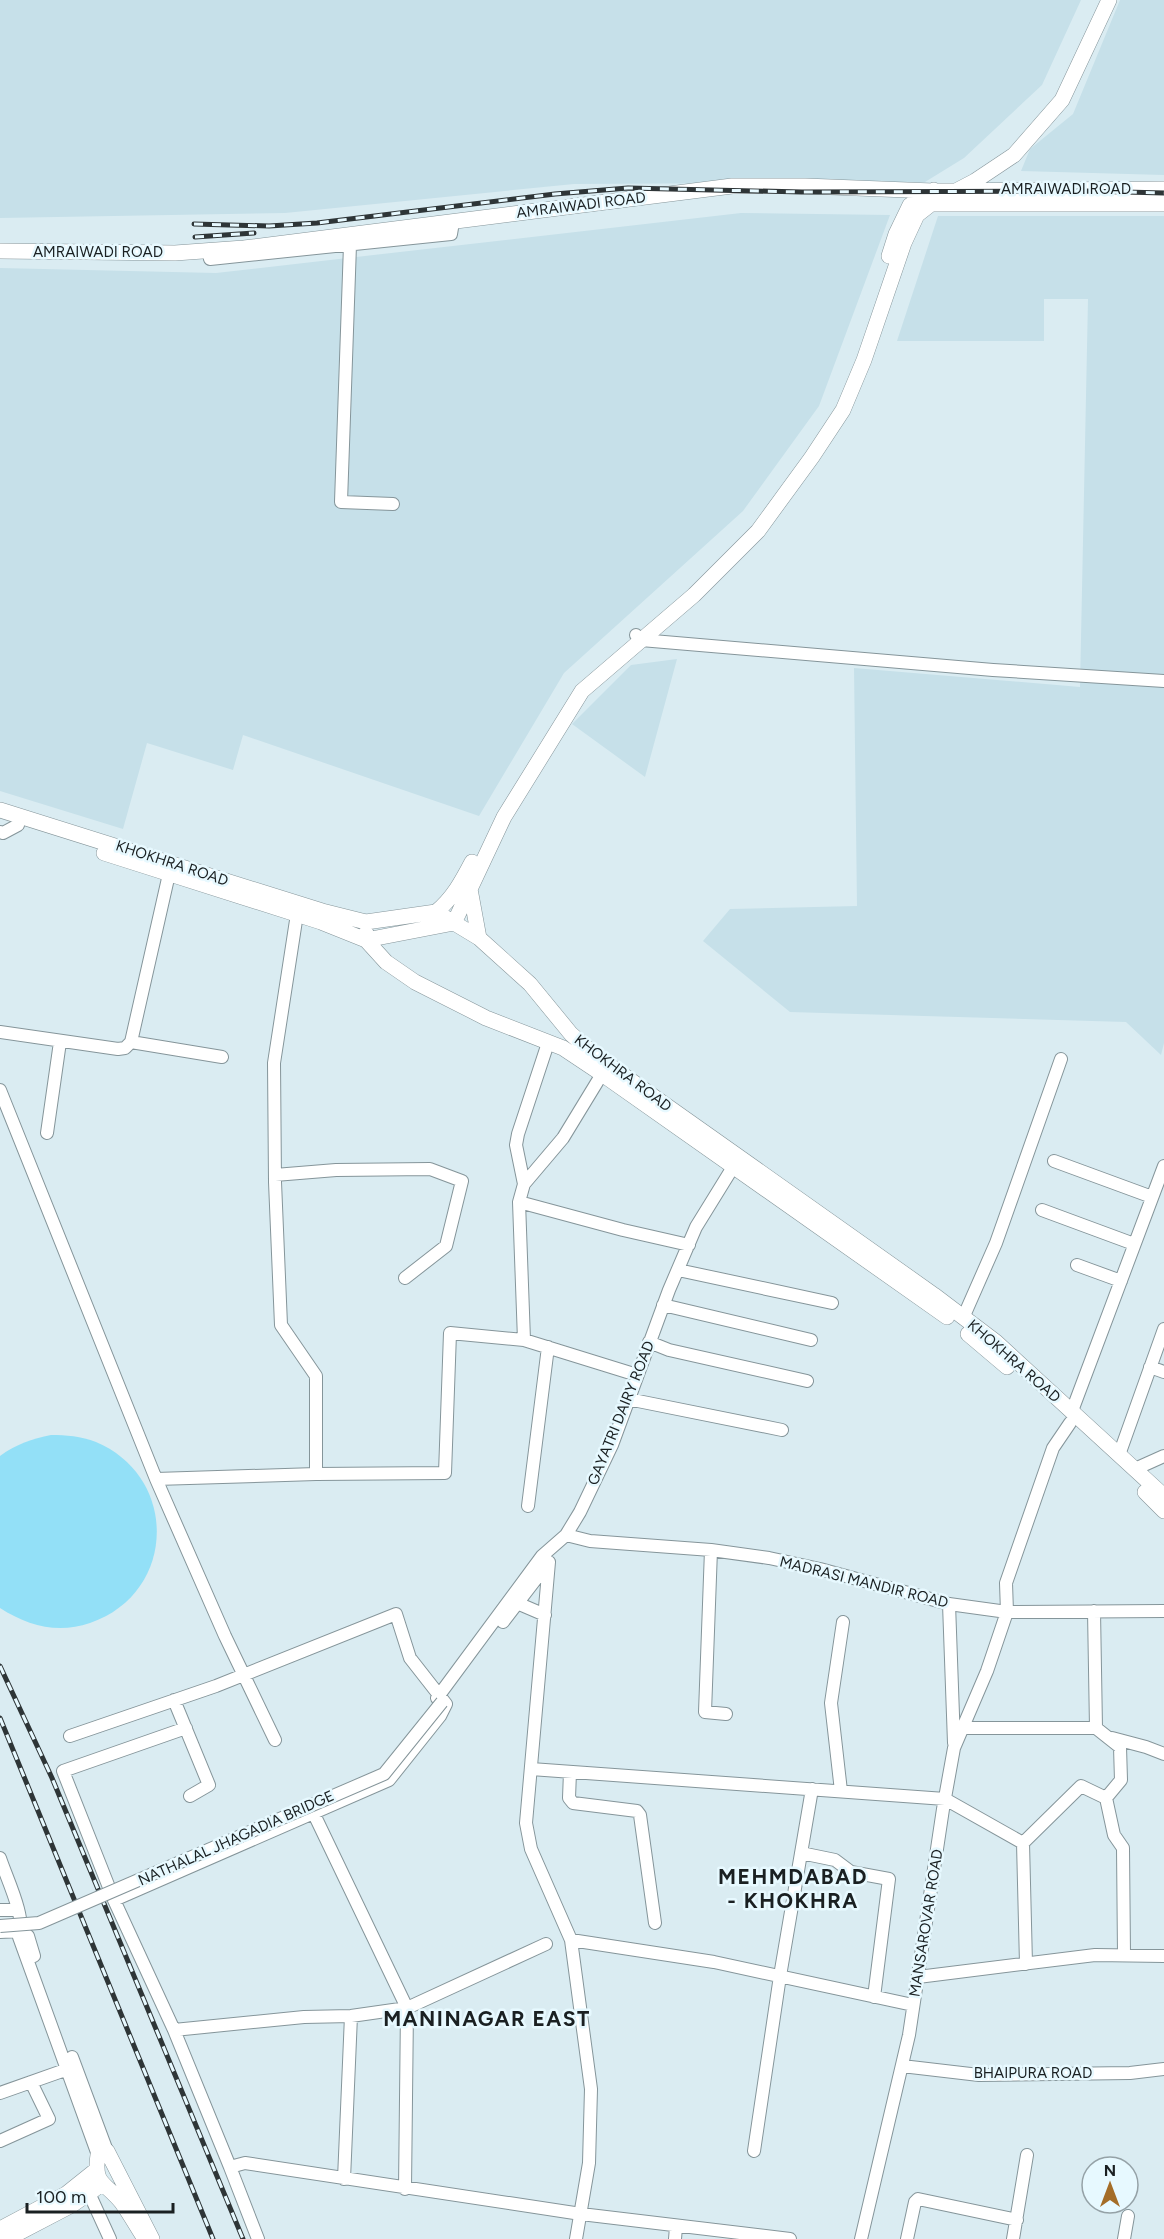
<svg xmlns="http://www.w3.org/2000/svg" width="1164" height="2239" viewBox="0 0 1164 2239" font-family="Figtree,sans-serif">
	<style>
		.built { fill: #c6e0e9 }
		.green { fill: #93e0f7 }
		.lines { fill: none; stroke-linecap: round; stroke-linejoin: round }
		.minor-casing { stroke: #85959a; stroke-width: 14 }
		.major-casing { stroke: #85959a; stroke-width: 16 }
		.minor { stroke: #fff; stroke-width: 12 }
		.major { stroke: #fff; stroke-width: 15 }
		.rail-casing { stroke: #2e3537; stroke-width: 5 }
		.rail { stroke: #e7f9ff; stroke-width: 3; stroke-dasharray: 9; stroke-linecap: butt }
		.minor-bridge-casing { stroke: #85959a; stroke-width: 14; stroke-linecap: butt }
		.minor-bridge { stroke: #fff; stroke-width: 12 }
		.labels { text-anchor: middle; stroke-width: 5; stroke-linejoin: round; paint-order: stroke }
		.street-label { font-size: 15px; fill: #1a2022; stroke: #e7f9ff }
		.district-label { font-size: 21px; font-weight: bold; letter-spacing: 1.5px; fill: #1a2022; stroke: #e7f9ff }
	</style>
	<rect width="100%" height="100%" fill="#daecf2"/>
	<path class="built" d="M0 0H1081L1042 85 964 158 925 182 574 184 285 213 0 218Z
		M1120 0H1164V175L1021 171 1030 149 1073 114Z
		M741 213 890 215 819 406 743 511 564 673 479 816 243 735 233 770 147 743 123 829 0 791V268L216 273Z
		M938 216H1164V1043L1161 1055 1126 1022 790 1012 703 941 730 909 857 906 854 668 1080 687 1088 299H1044V341H897Z
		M677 659 645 777 572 724 631 665Z"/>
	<path class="green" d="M51 1435C66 1435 81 1436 96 1442 179 1477 177 1593 90 1623 58 1634 28 1626 0 1608V1456C16 1444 32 1439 51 1435Z"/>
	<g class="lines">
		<g class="minor-casing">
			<path id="minor" d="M350 245 341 502 393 504
				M208 250 210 259 451 234 453 222
				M636 635 641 640 993 670 1164 681
				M0 832 3 833 18 825
				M297 914 274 1063 275 1182 281 1325 316 1376V1474L445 1473 450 1333 524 1340 637 1375
				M0 1032 118 1049 125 1048 131 1042 169 874
				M131 1042 222 1057
				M0 1090 156 1479 316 1474
				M47 1133 60 1042
				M1054 1161 1152 1197
				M275 1175 336 1170 430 1169 462 1181 446 1246 405 1278
				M524 1184 516 1145 518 1134 548 1043
				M519 1202 524 1184 563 1138 602 1074
				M1042 1210 1134 1244
				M1077 1265 1121 1281
				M678 1270 832 1303
				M663 1305 811 1340
				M963 1318 996 1243 1061 1059
				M524 1340 519 1202 623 1230 689 1245
				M649 1342 669 1350 807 1381
				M1150 1367 1164 1372
				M628 1399 782 1430
				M1072 1411 1164 1166
				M1119 1455 1164 1329
				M1135 1469 1164 1456
				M156 1479 225 1636 275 1740
				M528 1506 548 1347
				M566 1535 590 1541 711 1550 769 1558 820 1569 949 1604 1007 1612 1164 1611
				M711 1550 705 1712 726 1714
				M549 1562 526 1823 531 1849 571 1940 591 2089 589 2163 576 2239
				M517 1603 545 1615
				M949 1604 954 1743
				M1094 1611 1096 1728 1120 1747 1121 1780 1106 1798
				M503 1622 549 1562
				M437 1698 542 1556 566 1535 580 1512 612 1445 669 1290 696 1227 738 1159
				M174 1700 209 1785 190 1796
				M963 1728H1096
				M70 1736 216 1686 396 1614 410 1658 446 1704 440 1716 389 1780 114 1900 174 2030
				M1112 1738 1146 1747 1164 1754
				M531 1769 945 1799 1023 1843 1081 1786 1106 1798 1114 1835 1123 1848 1124 1955
				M570 1772 569 1798 573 1803 637 1811 640 1815 655 1923
				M841 1791 831 1703 843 1622
				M1023 1843 1026 1964
				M801 1853 835 1860 851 1872 889 1879 874 1997
				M0 1858C6 1877 27 1919 19 1937L98 2155
				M114 1900 63 1771 186 1728
				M0 1910H18
				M0 1932 22 1931 28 1936 34 1956
				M571 1940 714 1962 913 2005
				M918 1977 1095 1955 1164 1956
				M72 2057 107 2151
				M902 2066 979 2075 1130 2073 1164 2069
				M0 2093 68 2069
				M0 2141 49 2119 31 2082
				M754 2151 780 1976 812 1789
				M230 2167 174 2030 304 2017 351 2016 407 2008 313 1812
				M344 2179 351 2016
				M405 2189 407 2008 546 1944
				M89 2193 110 2239
				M258 2239 230 2167 245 2163 581 2214 790 2239
				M675 2239 676 2227
				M861 2239 909 2035 943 1809 954 1748 987 1671 1007 1612 1006 1583 1053 1448 1070 1423
				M907 2239 915 2202 918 2199 1017 2220
				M1013 2239 1027 2155
				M1124 2239 1128 2216"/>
		</g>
		<g class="major-casing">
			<path id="major" d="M933 204H1164
				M0 251 175 253 244 248 732 186H805L933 191 1164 189
				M889 256 896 234 910 205 934 190
				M0 810 322 911 366 922 436 912 479 938 530 984 571 1034 595 1055 934 1295 996 1342 1164 1496
				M104 853 321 922 366 940 386 962 415 982 486 1018 563 1048 602 1074 947 1317
				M470 889 479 938
				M436 912C453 898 462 881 472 862
				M366 933V940L454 923 504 817 582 691 694 595 758 531 812 457 843 410 864 360 904 243 917 215 931 204 975 181 1014 155 1062 100 1109 0
				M968 1334 1007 1367
				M1145 1492 1164 1511
				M0 2229 66 2194 96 2170
				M7 2239 72 2205 102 2184
				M145 2239C137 2227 130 2214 122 2203 106 2182 93 2186 98 2155L107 2151 152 2239"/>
		</g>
		<use href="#minor" class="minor"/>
		<use href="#major" class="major"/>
		<g class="rail-casing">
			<path id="rail" d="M194 224 269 226 317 223 555 194 628 188 802 192 1086 191 1164 193
				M195 237 254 233
				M0 1666 52 1778 243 2239
				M0 1718 213 2239"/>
		</g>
		<use href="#rail" class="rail"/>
		<g class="minor-bridge-casing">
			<path id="minor-bridge" d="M0 1926 39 1923 384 1774 442 1702"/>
		</g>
		<use href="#minor-bridge" class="minor-bridge"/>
	</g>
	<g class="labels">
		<g class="street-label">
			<text x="1066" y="194">AMRAIWADI ROAD</text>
			<text transform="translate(581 205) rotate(-7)" y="5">AMRAIWADI ROAD</text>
			<text x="98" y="257">AMRAIWADI ROAD</text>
			<text transform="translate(172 863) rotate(18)" y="5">KHOKHRA ROAD</text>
			<text transform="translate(623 1073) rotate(37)" y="5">KHOKHRA ROAD</text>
			<text transform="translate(1014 1361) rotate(41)" y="5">KHOKHRA ROAD</text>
			<text transform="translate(621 1413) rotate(-68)" y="5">GAYATRI DAIRY ROAD</text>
			<text transform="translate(864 1582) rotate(14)" y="5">MADRASI MANDIR ROAD</text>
			<text transform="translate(236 1838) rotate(-24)" y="5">NATHALAL JHAGADIA BRIDGE</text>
			<text transform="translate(926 1923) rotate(-81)" y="5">MANSAROVAR ROAD</text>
			<text x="1033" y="2078">BHAIPURA ROAD</text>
		</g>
		<g class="district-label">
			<text x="793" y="1884">MEHMDABAD<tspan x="793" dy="24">- KHOKHRA</tspan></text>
			<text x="487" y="2026">MANINAGAR EAST</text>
		</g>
	</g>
	<g transform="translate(1110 2185)"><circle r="28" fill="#e7f9ff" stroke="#95a2a7" stroke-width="1.5"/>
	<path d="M0-4.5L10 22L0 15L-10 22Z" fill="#a46d28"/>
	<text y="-9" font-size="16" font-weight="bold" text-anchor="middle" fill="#1a2022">N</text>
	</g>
	<path d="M27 2203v9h146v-9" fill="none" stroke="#1a2022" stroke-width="3"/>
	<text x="36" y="2203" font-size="18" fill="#1a2022" stroke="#e7f9ff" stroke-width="4.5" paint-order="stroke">100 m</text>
</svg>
